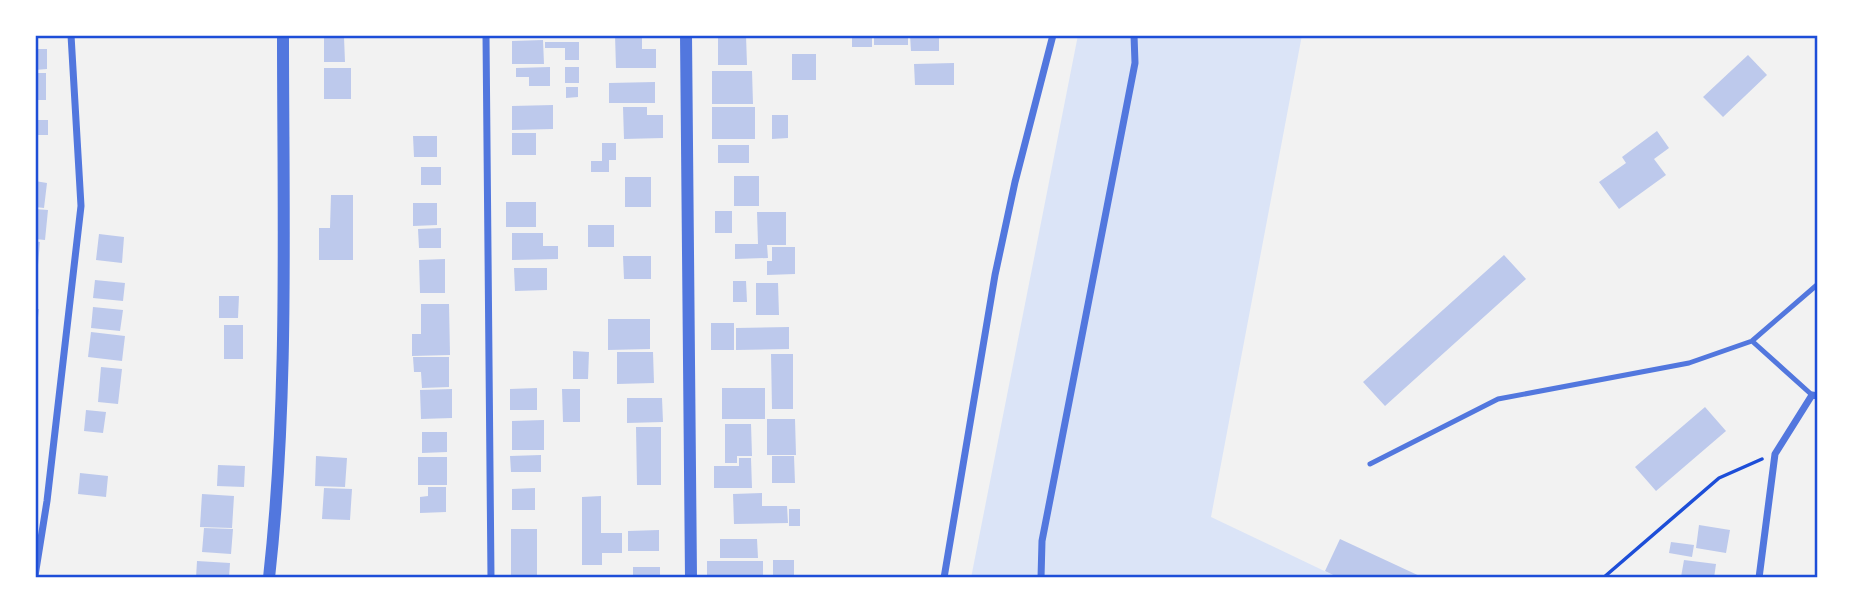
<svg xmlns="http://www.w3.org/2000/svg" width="1853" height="613" viewBox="0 0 1853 613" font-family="Merriweather,serif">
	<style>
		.green { fill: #dbe4f7 }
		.building { fill: #bdc9ec }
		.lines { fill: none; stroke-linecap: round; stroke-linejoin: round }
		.path { stroke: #1d4ed8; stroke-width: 3.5 }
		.service { stroke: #5277de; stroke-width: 5 }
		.minor { stroke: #5277de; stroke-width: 7 }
		.tertiary { stroke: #5277de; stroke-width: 12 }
		.neatline { fill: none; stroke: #1d4ed8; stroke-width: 2.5 }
	</style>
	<rect width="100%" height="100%" fill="#f2f2f2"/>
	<path class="green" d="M1078 35H1302L1211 517 1339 578H971Z"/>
	<path class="building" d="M615 35 642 37V49H656V68H616Z
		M718 35H746L747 65H718Z
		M852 35H872V47H852Z
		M874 35H908V45H874Z
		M910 35H939V51H911Z
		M324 37H344L345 62H324Z
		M543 40 544 64H512V41Z
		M545 42H579V60H565V48H545Z
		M35 49H47V69L35 70Z
		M792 54H816V80H792Z
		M1748 55 1767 75 1723 117 1703 97Z
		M954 63V85H915L914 64Z
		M550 67V86H529V77H516V68Z
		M565 67H579V83H565Z
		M324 68H351V99H324Z
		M712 71H752L753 104H712Z
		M35 73H46V100H35Z
		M655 82V103H609V83Z
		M566 87H578V97L566 98Z
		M553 105V129L512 130V106Z
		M623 107H647V115H663V138L624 139Z
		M712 107H755V139H712Z
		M35 110H38V120H48V135H35Z
		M772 115H788V138L772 139Z
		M1657 131 1669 148 1654 159 1666 175 1619 209 1599 182 1626 163 1622 157Z
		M512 133H536V155H512Z
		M413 136H437V157H414Z
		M602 143H616V160H609V172H591V161H602Z
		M718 145H749V163H718Z
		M421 167H441V185H421Z
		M734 176H759V206H734Z
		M625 177H651V207H625Z
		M35 181 47 183 44 208 35 207Z
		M331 195H353V260H319V228H330Z
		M506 202H536V227H506Z
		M413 203H437V225L413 226Z
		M35 209 48 210 45 240 35 239Z
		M715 211H732V233H715Z
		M757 212H786V245H767L768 258 735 259V244H758Z
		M588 225H614V247H588Z
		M441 228V248H419L418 229Z
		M512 233H543V246H558V259L512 260Z
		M99 234 124 237 122 263 96 260Z
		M35 241 40 242 38 265 35 264Z
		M772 247H795V274L767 275V261H772Z
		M1504 255 1526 279 1385 406 1363 382Z
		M623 256H651V279H624Z
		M445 259V293H420L419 260Z
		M514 268H547V290L515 291Z
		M95 280 125 283 123 301 93 298Z
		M733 281H746L747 302H733Z
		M756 283H778L779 315H756Z
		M219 296H239L238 318H219Z
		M421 304H449L450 355 412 356V334H421Z
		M93 307 123 310 120 331 91 328Z
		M35 309H39L37 326H35Z
		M608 319H650V349L608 350Z
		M711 323H734V350H711Z
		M224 325H243V359H224Z
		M789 327V349L736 350V328Z
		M91 332 125 336 122 361 88 357Z
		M573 351 589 352 588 379H573Z
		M617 352H653L654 383 617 384Z
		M771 354H793V409H772Z
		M413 357H449V387L422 388 421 372H414Z
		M101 367 122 369 118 404 98 402Z
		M537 388V410H510V389Z
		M722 388H765V419H722Z
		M452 389V418L421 419 420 390Z
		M562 389H580V422H563Z
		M627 398H662L663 422 627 423Z
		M1705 407 1726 431 1656 491 1635 467Z
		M86 410 106 412 103 433 84 431Z
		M767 419H795L796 455H767Z
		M544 420V450H512V421Z
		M725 424H751L752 456H737V463H725Z
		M636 427H661V485H637Z
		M422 432H447V452L422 453Z
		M541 455V472H511L510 456Z
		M316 456 347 458 345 487 315 486Z
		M772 456H794L795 483H772Z
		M418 457H447V485H418Z
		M739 458H751L752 488H714V466H739Z
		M218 465 245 466 244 487 217 486Z
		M80 473 108 476 106 497 78 494Z
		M428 487H446V512L420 513V497L428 496Z
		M324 488 352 489 350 520 322 519Z
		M535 488V510H512V489Z
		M762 493V506H787L788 523 734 524 733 494Z
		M202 494 234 496 232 528 200 527Z
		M601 496V533H622V553H602V565H582V497Z
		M789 509H800V526H789Z
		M1699 525 1730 530 1726 553 1696 548Z
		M204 528 233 529 231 554 202 552Z
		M511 529H537V578H511Z
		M659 530V551H628V531Z
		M720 539H757L758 558H720Z
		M1340 539 1424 578H1339L1325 571Z
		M1671 542 1694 545 1692 557 1669 553Z
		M773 560H794V578H773Z
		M1684 560 1716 564 1714 578 1681 577Z
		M197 561 230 563 229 578H196Z
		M707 561H763V578H707Z
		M633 567H660V578H633Z"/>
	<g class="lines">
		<path class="path" d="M1603 578 1719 478 1762 459"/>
		<path class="service" d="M1752 341 1812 395
			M1370 464 1498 399 1689 363 1752 341 1818 284"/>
		<path class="minor" d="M486 35 491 578
			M35 576 47 501 81 206 71 35
			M944 578 995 275 1015 182 1053 35
			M1041 578 1042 541 1135 63 1134 35
			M1759 578 1775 454 1812 395 1818 396"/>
		<path class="tertiary" d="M686 35 691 578
			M269 578C289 398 283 216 283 35"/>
	</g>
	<rect width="1853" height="613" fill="none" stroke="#ffffff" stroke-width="74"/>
	<rect x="37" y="37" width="1779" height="539" class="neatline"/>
</svg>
